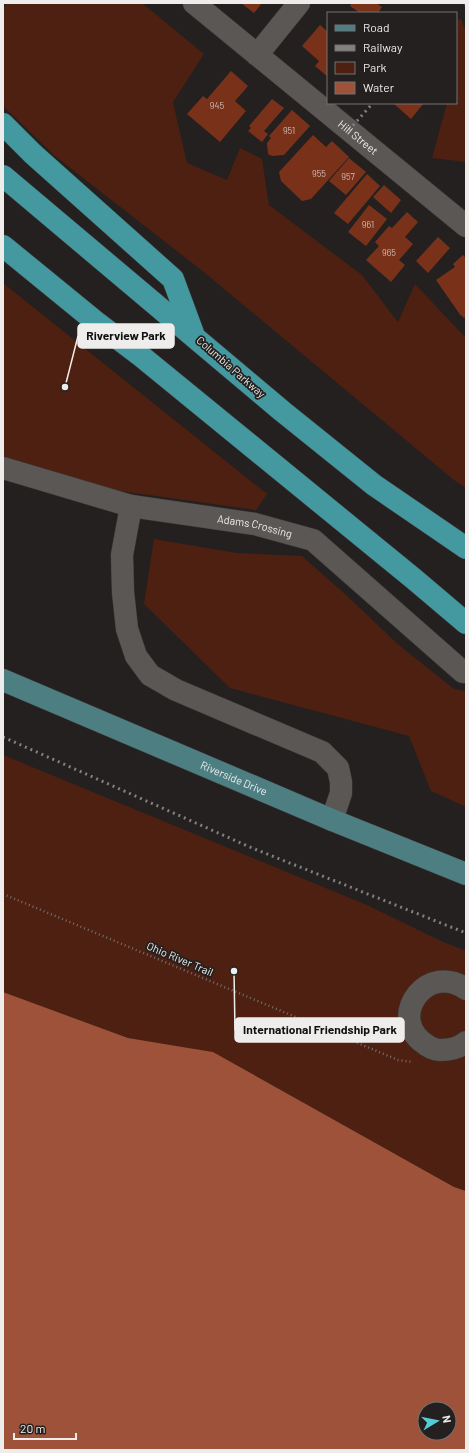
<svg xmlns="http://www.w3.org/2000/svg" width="469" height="1453" viewBox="0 0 469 1453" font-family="Barlow,sans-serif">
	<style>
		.green { fill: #4d2011 }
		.water { fill: #9d5239; fill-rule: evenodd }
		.building { fill: #793219 }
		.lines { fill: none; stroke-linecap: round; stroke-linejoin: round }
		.minor-casing { stroke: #3f3c3b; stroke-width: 23 }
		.major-casing { stroke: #3f3c3b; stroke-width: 23 }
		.highway-casing { stroke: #3f3c3b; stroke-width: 23 }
		.path { stroke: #72706f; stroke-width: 2.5; stroke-dasharray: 1 3; stroke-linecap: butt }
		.minor { stroke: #5a5755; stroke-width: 22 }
		.major { stroke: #4d7e81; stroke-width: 22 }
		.highway { stroke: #44989f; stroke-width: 22 }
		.rail { stroke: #82807f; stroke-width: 3; stroke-dasharray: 2 4; stroke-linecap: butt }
		.labels { text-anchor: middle; stroke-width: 3.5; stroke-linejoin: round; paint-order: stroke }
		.number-label { font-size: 9px; fill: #d2beb7 }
		.street-label { font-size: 11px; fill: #efedec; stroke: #23201f }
		.leader { fill: none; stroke: #efedec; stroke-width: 1.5 }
		.callout-dot { fill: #efedec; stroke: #23201f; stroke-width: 1.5 }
		.callout { fill: #efedec; stroke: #efedec; stroke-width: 1.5 }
		.callout-label { font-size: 12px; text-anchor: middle; font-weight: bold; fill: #111 }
	</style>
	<rect width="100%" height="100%" fill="#23201f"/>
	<path class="green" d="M7 3H142L204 54 173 102 187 163 227 180 240 148 262 159 269 205 362 275 398 322 415 284 466 338V488L454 480 205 273 55 156 3 106V9Z
		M461 19 466 32V162L432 158 447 103H456V20Z
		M3 283 267 494 256 510 113 490 3 456Z
		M154 539 237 553 302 556 346 595 400 646 454 689 466 691V807L431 791 409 736 230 688 144 604Z
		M3 755 367 905 441 941 466 951V1191L454 1187 213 1052 128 1038 3 992Z"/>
	<path class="water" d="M3 992 128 1038 213 1052 454 1187 466 1191V1450H3ZM425 1409H449V1433H425Z"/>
	<path class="building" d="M241 3H262L254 13Z
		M352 3H376L382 7 378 13H360L350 6Z
		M320 25 328 32V77L315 66 319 61 302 46Z
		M231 71 248 86 235 101 246 111 220 142 187 114 203 96 207 99Z
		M272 99 284 108 264 131 268 134 262 142 248 131 251 128 249 126Z
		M393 103H424L411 119Z
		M292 110 310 126 284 155 272 156 268 154 267 143 271 138 269 136Z
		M313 135 326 147 332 141 349 157 311 199 302 201 281 181 279 172Z
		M349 158 366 172 346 195 329 181Z
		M367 174 380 186 348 224 334 213Z
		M384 185 401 200 391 213 373 197Z
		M369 205 387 219 366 246 348 232Z
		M407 212 418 222 405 237 413 244 399 260 405 265 391 282 366 260 379 246 375 242 389 226 392 228Z
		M438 237 450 248 428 273 416 261Z
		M463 255 466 258V317L464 318 461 315V316L436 280 455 267 453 264Z"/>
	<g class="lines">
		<g class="minor-casing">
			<g id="minor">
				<path id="s1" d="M194 3 466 226"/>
				<path d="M257 55 299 3"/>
				<path id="s2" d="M3 468 131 506 255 524 313 540 463 672"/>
				<path d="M131 506 122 555 123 592 127 629 136 656 150 675 176 690 322 752 338 768 341 782V793L332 820"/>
				<path d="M466 989C428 962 389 1014 421 1041 427 1046 433 1050 440 1050 449 1050 459 1048 466 1042"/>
			</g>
		</g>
		<g class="major-casing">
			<g id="major">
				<path id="s3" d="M3 680 332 820 466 874"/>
			</g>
		</g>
		<g class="highway-casing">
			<path id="highway" d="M3 124 33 154 173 279 193 333
				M3 176 282 411 374 485 466 548
				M3 246 96 322 141 356 414 579 466 623"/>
		</g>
		<path class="path" d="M464 3 463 5H466
			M3 894 398 1060 412 1062"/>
		<use href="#minor" class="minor"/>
		<use href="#major" class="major"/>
		<use href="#highway" class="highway"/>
		<path class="rail" d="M349 130 373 103
			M3 737 252 848 466 933"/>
	</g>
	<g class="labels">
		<g class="number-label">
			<text x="217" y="109">945</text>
			<text x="289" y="134">951</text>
			<text x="319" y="177">955</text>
			<text x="348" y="180">957</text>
			<text x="368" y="228">961</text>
			<text x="389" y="256">965</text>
		</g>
		<g class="street-label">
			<text dy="4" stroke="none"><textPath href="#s1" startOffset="212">Hill Street</textPath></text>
			<text transform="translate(231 367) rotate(41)" y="4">Columbia Parkway</text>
			<text dy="4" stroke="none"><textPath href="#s2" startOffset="259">Adams Crossing</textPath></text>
			<text dy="4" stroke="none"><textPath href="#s3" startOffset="251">Riverside Drive</textPath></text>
			<text transform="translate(180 959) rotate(23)" y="4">Ohio River Trail</text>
		</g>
	</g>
	<path class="leader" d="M65 387L78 336M234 971L235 1030"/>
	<g class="callout-dot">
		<circle cx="65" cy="387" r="4"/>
		<circle cx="234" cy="971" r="4"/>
	</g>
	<g class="callout">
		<rect x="78" y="324" width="96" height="24" rx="4"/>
		<rect x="235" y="1018" width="169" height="24" rx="4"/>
	</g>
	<g class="callout-label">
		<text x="126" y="340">Riverview Park</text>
		<text x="320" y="1034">International Friendship Park</text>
	</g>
	<rect width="469" height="1453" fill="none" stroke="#efedec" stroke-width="8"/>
	<rect x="327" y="12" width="130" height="92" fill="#23201f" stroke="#757271"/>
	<rect x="335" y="25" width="20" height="6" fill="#4d7e81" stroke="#757271"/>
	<text x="363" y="32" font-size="12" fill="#efedec">Road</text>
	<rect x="335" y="45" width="20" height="6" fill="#82807f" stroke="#757271"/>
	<text x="363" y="52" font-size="12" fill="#efedec">Railway</text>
	<rect x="335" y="62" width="20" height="12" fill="#4d2011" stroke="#757271"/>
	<text x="363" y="72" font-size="12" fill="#efedec">Park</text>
	<rect x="335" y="82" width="20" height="12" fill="#9d5239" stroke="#757271"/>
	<text x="363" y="92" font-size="12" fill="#efedec">Water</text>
	<g transform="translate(437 1421) rotate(80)"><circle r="19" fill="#23201f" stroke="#757271"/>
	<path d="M0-3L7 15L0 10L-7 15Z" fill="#52ccd6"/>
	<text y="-6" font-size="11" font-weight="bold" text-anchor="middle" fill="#efedec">N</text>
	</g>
	<path d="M14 1433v6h62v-6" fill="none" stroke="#efedec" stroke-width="2"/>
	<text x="20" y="1433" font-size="12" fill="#efedec" stroke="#23201f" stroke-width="3" paint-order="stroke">20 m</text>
</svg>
